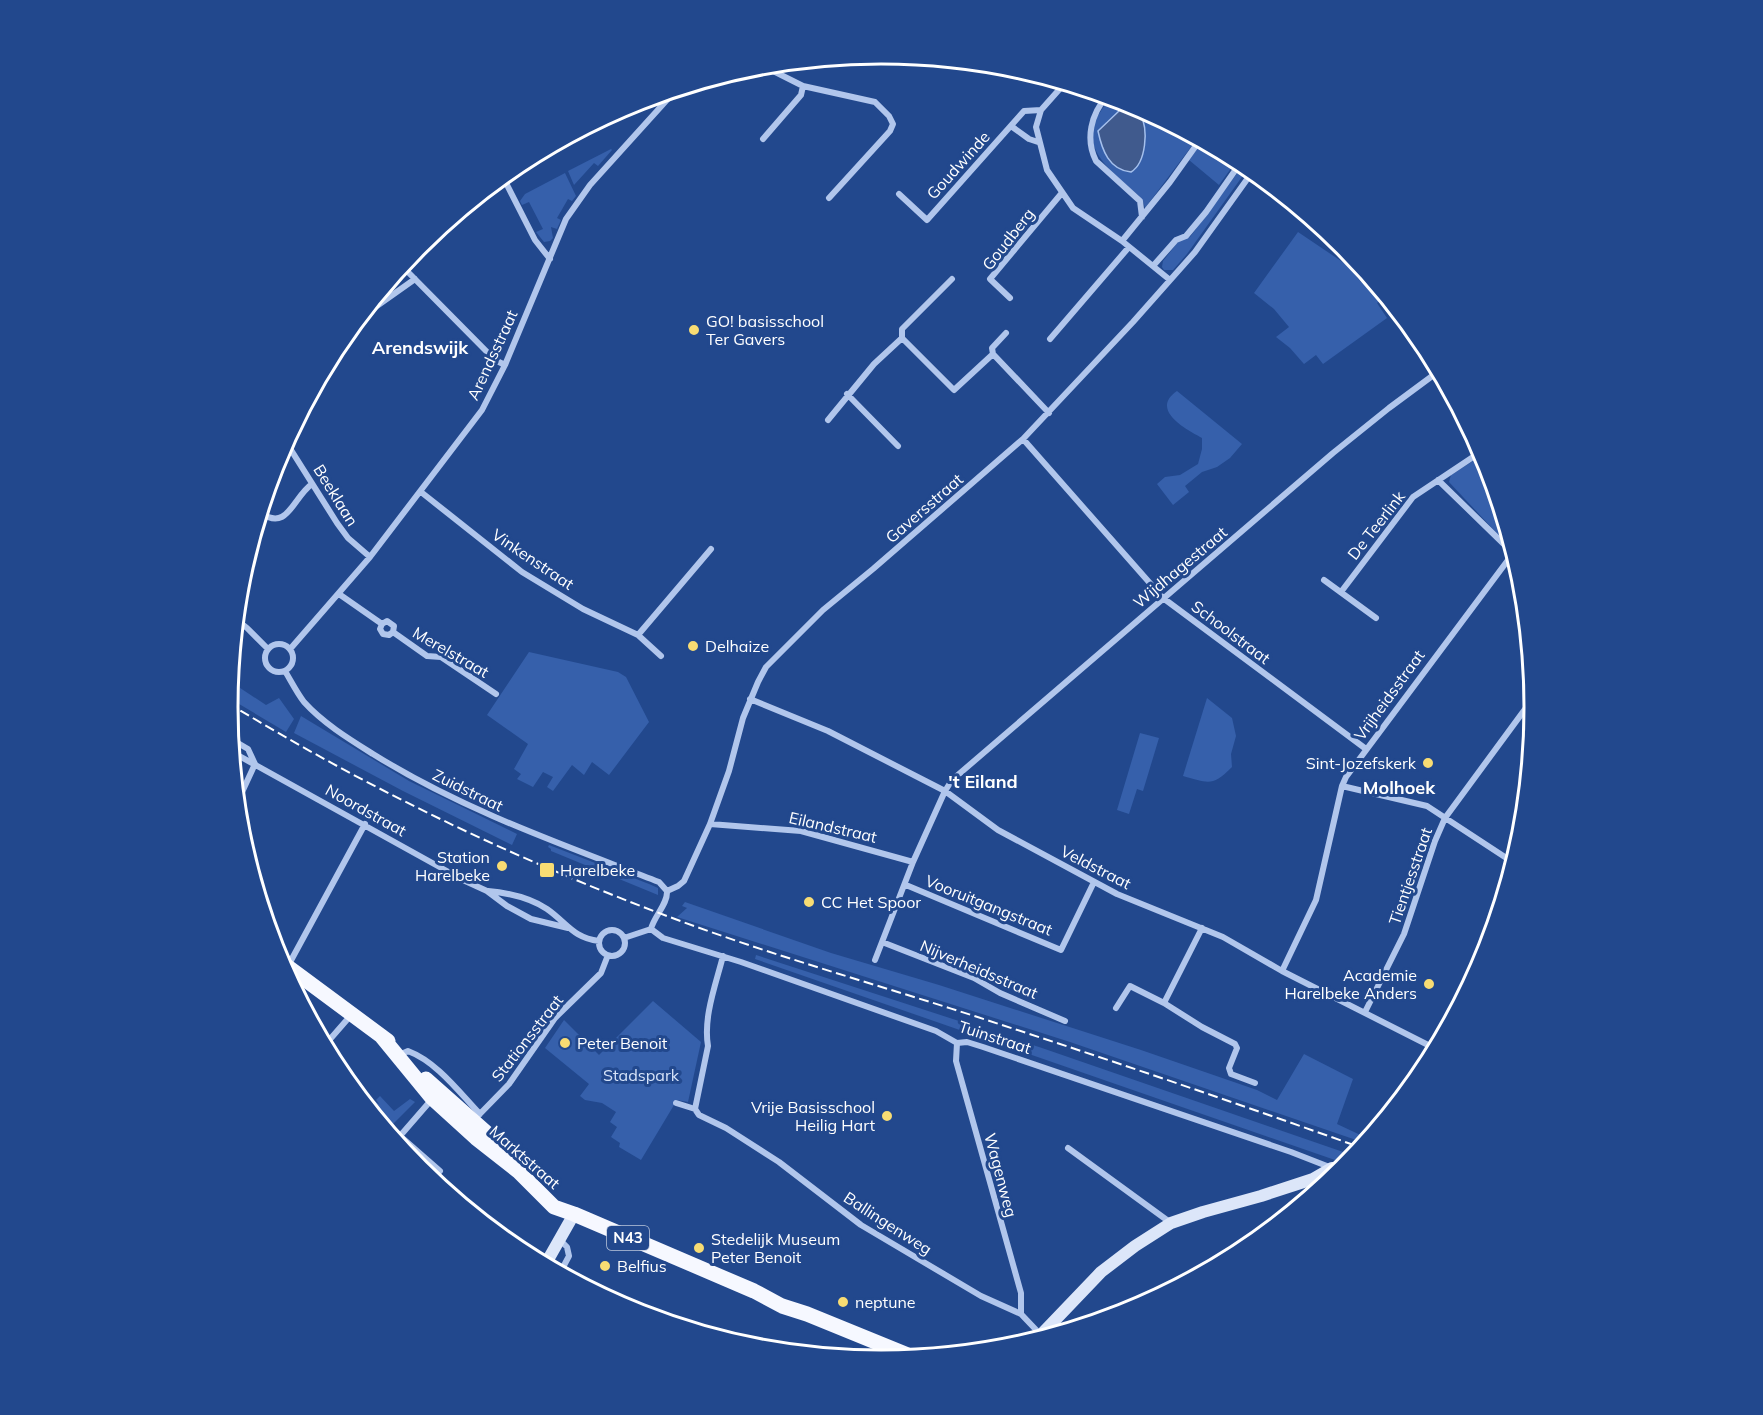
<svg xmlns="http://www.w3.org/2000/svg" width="1763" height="1415" viewBox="0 0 1763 1415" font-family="Mulish,sans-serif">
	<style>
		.green { fill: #3660ab; fill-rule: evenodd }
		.water { fill: #405a8d; stroke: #a5c0ed; stroke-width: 1.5 }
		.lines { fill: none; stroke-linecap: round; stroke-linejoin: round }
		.street { stroke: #b1c6ec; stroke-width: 6 }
		.secondary { stroke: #dce6f9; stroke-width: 12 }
		.primary { stroke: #f6f8ff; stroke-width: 15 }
		.rail { stroke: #fff; stroke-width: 2; stroke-dasharray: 10 4.5; stroke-linecap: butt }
		.poi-dot { fill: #f8dc73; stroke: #22488d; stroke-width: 2 }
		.labels { text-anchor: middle; stroke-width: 6; stroke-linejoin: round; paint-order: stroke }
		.shield { fill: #22488d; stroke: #bdc8dd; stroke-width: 1.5 }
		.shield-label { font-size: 15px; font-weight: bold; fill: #fff }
		.street-label { font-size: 16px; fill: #fff; stroke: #22488d }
		.poi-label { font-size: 16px; fill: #fff; stroke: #22488d; text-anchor: start }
		.park-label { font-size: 16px; fill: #d6e3f9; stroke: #22488d }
		.neighbourhood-label { font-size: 18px; font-weight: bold; fill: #fff; stroke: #22488d }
		.rim { fill: none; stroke: #fff; stroke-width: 3 }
	</style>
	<rect width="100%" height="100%" fill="#22488d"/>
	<path class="green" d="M1111 98 1132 104 1197 139 1145 208 1143 201 1138 195C1103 164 1071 142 1111 98ZM1115 115 1118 169 1106 156V122Z
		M1202 142 1237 160 1219 185 1189 160Z
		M611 149 612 150 598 166 594 163 574 185 568 171Z
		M1244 164 1249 167 1187 254 1173 270H1164L1162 267 1163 261 1178 242 1190 237Z
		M565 173 576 196 572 201 568 199 557 218 561 220 557 229 551 227 553 238 550 241 544 242 536 232 543 229 529 202 522 205 520 201 525 194Z
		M1298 232 1347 265 1361 282 1369 276 1385 296 1377 303 1387 318 1323 364 1316 355 1304 364 1290 348 1276 337 1289 327 1274 309 1254 293Z
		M1177 391 1242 444 1230 458 1217 467 1202 472 1185 486 1189 492 1173 505 1157 484 1165 477 1180 475 1198 464 1202 449V438C1187 430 1149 410 1177 391Z
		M1484 454 1485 458 1512 544H1507L1449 482 1451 475Z
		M529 652 618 672 626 677 649 722 609 775 592 762 584 775 572 765 553 791 547 787 553 777 543 772 533 787 517 779 521 774 514 769 528 744 487 715Z
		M231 682 266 705 279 698 294 719 286 732 229 698Z
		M1207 698 1232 718 1236 736 1231 754 1232 767C1212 787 1209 783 1183 776Z
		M301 716 409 781 517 834 512 845 403 791 294 733Z
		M1140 733 1159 738 1143 791 1137 789 1129 814 1117 810Z
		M549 845 649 884 658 888V895L551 851V849L548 847Z
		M685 902 831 953 939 985 1141 1050 1257 1090 1277 1100 1304 1054 1353 1079 1337 1124 1369 1139 1365 1143 1070 1042 677 917 687 908 682 906Z
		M756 955 1042 1048 1349 1154 1335 1160 755 959Z
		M653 1001 701 1042 688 1102 677 1100 641 1160 619 1147 620 1143 611 1137 617 1127 610 1122 616 1112 602 1103 585 1100 580 1096 589 1084 545 1048 564 1020 599 1055Z
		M380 1096 394 1111 410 1099 415 1102 387 1130 368 1108 375 1101 380 1105 376 1100Z"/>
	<path class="water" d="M1124 108H1129L1140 114C1149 129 1146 163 1131 172 1109 170 1102 150 1098 131L1120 110Z"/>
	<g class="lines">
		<path class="street" d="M763 66 803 86 875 102 889 116 893 124 890 131 829 198
			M1065 83 1041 110 1036 127 1047 170 1073 208 1122 241 1170 280
			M1107 96C1091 114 1085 139 1096 161L1140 201 1142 217
			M1011 126 1029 139 1038 142
			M763 139 801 95 803 86
			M503 177 535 240 550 259
			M899 194 927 220 1024 111 1041 110
			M1122 241 1170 182 1200 140
			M402 266 495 360 505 365
			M1153 266 1176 240 1186 236 1206 212 1241 162
			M952 279 902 329V338L954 390 993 354 1049 413
			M1010 298 990 279 1061 194
			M366 310 374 308 415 279
			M1050 339 1129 247
			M993 354 992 348 1006 333
			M847 394 898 446
			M828 420 874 364 902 338
			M1023 439 1163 598 1366 749
			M286 442 337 523 348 538 370 557
			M286 442 291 438 290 434
			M1438 480 1513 553
			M421 492 522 572 583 609 638 635 711 549
			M261 513C288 532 293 497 312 484
			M1324 580 1376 618
			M1341 592 1413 497 1482 451
			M339 594 382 624 387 621 394 626 393 632
			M237 620 247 628 268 649
			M382 624 380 629 383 634 389 635 393 632
			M393 632 427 656 441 657 496 694
			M638 635 661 656
			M265 658a14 14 0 1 1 28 0a14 14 0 1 1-28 0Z
			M291 648 370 557 482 410 505 365 566 219 590 185 675 91
			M285 671C291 681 297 693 304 702 323 723 349 739 373 754 463 810 561 844 659 882L667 891
			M750 699 828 731 945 791 998 830 1117 894 1223 937 1282 971 1436 1049
			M231 739 248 749 255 764
			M232 752 463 880 487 891 507 906 531 919 568 928
			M1342 786 1427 806 1514 863
			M237 803 255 764
			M710 824 801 831 913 862
			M254 879 260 883
			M906 885 1061 950 1094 882
			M488 891C509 893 529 897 547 909 567 923 573 938 599 941
			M667 891 678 886 684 881 710 824 729 771 743 718 758 682 766 667 823 610 873 569 1023 439 1133 322 1195 252 1253 171
			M651 929 663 938 741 962 936 1031 957 1043 967 1042 983 1047 1291 1152 1332 1168
			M651 929C654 916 668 904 667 891
			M599 943a13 13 0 1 1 26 0a13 13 0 1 1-26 0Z
			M624 938 651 929
			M882 942 974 978 1000 993 1065 1021
			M723 956C716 984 703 1017 708 1046L695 1109 699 1115 726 1128 779 1162 861 1225 981 1296 1021 1314 1040 1334
			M875 960 913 862 945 791 952 780 1333 453 1389 408 1439 371
			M288 966 365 824
			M1282 971 1316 900 1342 786 1346 777 1514 552
			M1164 1003 1202 928
			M1116 1008 1130 986 1164 1003 1202 1027 1235 1044 1237 1048 1229 1068 1231 1074 1255 1083
			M1365 1012 1404 934 1435 841 1445 818 1534 697
			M957 1043 956 1061 1021 1293V1314
			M325 1045 352 1014
			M399 1055 408 1051C437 1062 459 1092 480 1114
			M433 1098 400 1136 440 1171
			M676 1103 695 1109
			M473 1121 509 1084 555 1018 601 973 608 955
			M1068 1148 1171 1223
			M560 1240 567 1247 569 1256 560 1273"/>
		<path class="secondary" d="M545 1265 574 1214
			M1036 1340 1101 1272 1135 1246 1171 1223 1203 1212 1261 1196 1313 1179 1332 1168 1344 1170"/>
		<path class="primary" d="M280 961 388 1041
			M382 1037 432 1098 476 1138 518 1171 554 1207 574 1214 754 1291 782 1306 807 1314 915 1358
			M426 1079 505 1149"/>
		<path class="rail" d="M228 703C370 790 519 861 675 919 782 959 893 989 1002 1025 1122 1064 1242 1105 1362 1148"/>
	</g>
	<g class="poi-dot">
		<circle cx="694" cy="330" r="6"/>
		<circle cx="693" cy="646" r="6"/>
		<circle cx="1428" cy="763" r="6"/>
		<circle cx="502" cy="866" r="6"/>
		<rect x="539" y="862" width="16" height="16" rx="3"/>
		<circle cx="809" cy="902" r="6"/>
		<circle cx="1429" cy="984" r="6"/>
		<circle cx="565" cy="1043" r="6"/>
		<circle cx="887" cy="1116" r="6"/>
		<circle cx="699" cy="1248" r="6"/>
		<circle cx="605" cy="1266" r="6"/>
		<circle cx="843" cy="1302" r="6"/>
	</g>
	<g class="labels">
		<rect class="shield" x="607" y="1226" width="42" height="24" rx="4.5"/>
		<g class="shield-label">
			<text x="628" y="1243">N43</text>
		</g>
		<g class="street-label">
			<text transform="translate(958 165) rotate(-48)" y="6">Goudwinde</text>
			<text transform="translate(1008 239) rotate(-52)" y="6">Goudberg</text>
			<text transform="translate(492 355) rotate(-65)" y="6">Arendsstraat</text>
			<text transform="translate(336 495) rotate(58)" y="6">Beeklaan</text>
			<text transform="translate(924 508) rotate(-41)" y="6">Gaversstraat</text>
			<text transform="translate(1376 525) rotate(-52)" y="6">De Teerlink</text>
			<text transform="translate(533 559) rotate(34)" y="6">Vinkenstraat</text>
			<text transform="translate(1180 567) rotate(-40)" y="6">Wijdhagestraat</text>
			<text transform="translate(1231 632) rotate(37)" y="6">Schoolstraat</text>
			<text transform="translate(451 652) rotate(30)" y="6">Merelstraat</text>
			<text transform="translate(1389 695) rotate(-54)" y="6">Vrijheidsstraat</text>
			<text transform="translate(468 790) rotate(26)" y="6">Zuidstraat</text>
			<text transform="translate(366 810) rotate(29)" y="6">Noordstraat</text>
			<text transform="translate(833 827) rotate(13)" y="6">Eilandstraat</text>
			<text transform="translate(1096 867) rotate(27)" y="6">Veldstraat</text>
			<text transform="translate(1410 876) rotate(-71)" y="6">Tientjesstraat</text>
			<text transform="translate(989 905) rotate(22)" y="6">Vooruitgangstraat</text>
			<text transform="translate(979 969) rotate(23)" y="6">Nijverheidsstraat</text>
			<text transform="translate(995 1037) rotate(18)" y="6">Tuinstraat</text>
			<text transform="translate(527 1038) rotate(-52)" y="6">Stationsstraat</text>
			<text transform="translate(525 1157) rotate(41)" y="6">Marktstraat</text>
			<text transform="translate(1001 1175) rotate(75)" y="6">Wagenweg</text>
			<text transform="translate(888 1223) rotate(33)" y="6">Ballingenweg</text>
		</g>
		<g class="poi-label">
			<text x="706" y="327">GO! basisschool<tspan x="706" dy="18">Ter Gavers</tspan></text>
			<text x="705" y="652">Delhaize</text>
			<text x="1416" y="769" text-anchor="end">Sint-Jozefskerk</text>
			<text x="490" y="863" text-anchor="end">Station<tspan x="490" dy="18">Harelbeke</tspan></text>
			<text x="560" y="876">Harelbeke</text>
			<text x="821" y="908">CC Het Spoor</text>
			<text x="1417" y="981" text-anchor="end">Academie<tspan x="1417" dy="18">Harelbeke Anders</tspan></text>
			<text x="577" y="1049">Peter Benoit</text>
			<text x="875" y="1113" text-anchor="end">Vrije Basisschool<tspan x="875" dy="18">Heilig Hart</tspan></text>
			<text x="711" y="1245">Stedelijk Museum<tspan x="711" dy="18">Peter Benoit</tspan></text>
			<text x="617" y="1272">Belfius</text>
			<text x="855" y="1308">neptune</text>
		</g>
		<g class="park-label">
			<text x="641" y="1081">Stadspark</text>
		</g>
		<g class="neighbourhood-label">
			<text x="420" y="354">Arendswijk</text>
			<text x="983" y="788">'t Eiland</text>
			<text x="1399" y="794">Molhoek</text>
		</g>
	</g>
	<path d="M0 0H1763V1415H0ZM238 707a643 643 0 1 1 1286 0a643 643 0 1 1-1286 0Z" fill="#22488d" fill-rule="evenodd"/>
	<path class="rim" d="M238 707a643 643 0 1 1 1286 0a643 643 0 1 1-1286 0Z"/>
</svg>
